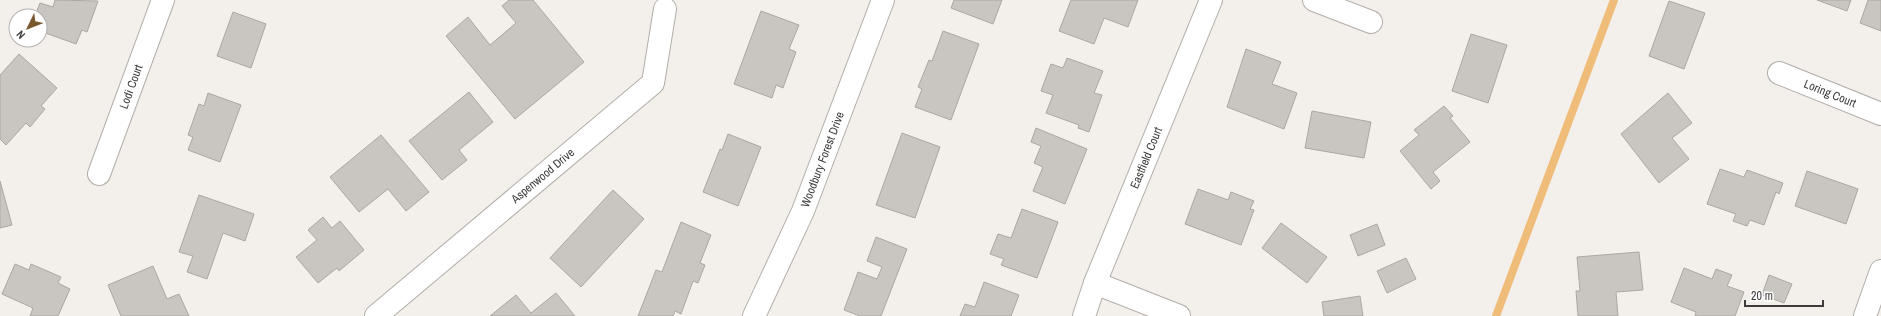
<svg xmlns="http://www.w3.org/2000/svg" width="1881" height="316" viewBox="0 0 1881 316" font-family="'Archivo Narrow',sans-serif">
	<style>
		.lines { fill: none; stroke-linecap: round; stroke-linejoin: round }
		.stream { stroke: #f0bc79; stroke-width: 8 }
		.building { fill: #c9c5c0; stroke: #aba7a2 }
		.street-casing { stroke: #b2aeaa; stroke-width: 24 }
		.street { stroke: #fff; stroke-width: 22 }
		.labels { text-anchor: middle; stroke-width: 3.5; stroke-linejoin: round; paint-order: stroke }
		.street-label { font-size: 12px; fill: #3e3c3a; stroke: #fff }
	</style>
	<rect width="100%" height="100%" fill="#f3efea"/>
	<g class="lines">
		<path class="stream" d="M1496 316 1614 0"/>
	</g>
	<path class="building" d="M55 0 98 1 87 32 82 30 76 44 40 31V16H35L40 3 53 7Z
		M509 0H533L584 62 515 119 446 36 468 17 490 45 516 23 502 6Z
		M954 0H1002L993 24 951 8Z
		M1071 0H1138L1128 27 1104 18 1094 44 1059 31Z
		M1817 0H1851L1847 11Z
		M1868 0H1881V31L1860 23Z
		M1669 1 1705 13 1684 69 1649 56Z
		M761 11 799 25 789 49 796 52 783 88 776 85 772 98 734 84Z
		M233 12 266 24 251 68 217 56Z
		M943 31 979 44 951 120 915 107 922 89 918 87 929 60 932 61Z
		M1471 34 1507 45 1488 103 1452 91Z
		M1246 49 1281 62 1272 84 1297 93 1284 129 1227 107Z
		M19 54 57 88 41 106 45 109 30 127 26 123 6 145 0 139V75Z
		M1067 58 1103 71 1094 93 1102 95 1089 132 1078 128 1079 125 1046 113 1053 95 1041 91 1051 64 1063 68Z
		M469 92 493 122 459 150 467 160 442 180 409 141Z
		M208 93 241 105 220 162 188 150 193 137 188 135 199 104 204 106Z
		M1668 93 1692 123 1672 138 1689 159 1659 183 1621 134Z
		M1444 106 1453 116 1450 118 1470 142 1433 172 1440 181 1431 189 1400 151 1419 135 1414 130Z
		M1312 111 1371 122 1364 158 1305 148Z
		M1036 128 1087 149 1065 204 1033 191 1043 167 1034 163 1041 146 1031 142Z
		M902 133 940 147 915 218 876 205Z
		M728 134 761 147 738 206 703 192 720 149 722 150Z
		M381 135 429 192 406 211 388 189 359 212 330 177Z
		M1720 169 1744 177 1747 170 1783 183 1779 194 1776 192 1764 225 1750 220 1747 226 1733 221 1736 214 1707 204Z
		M1807 171 1858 189 1846 224 1795 206Z
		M0 181 12 225 0 228Z
		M1198 189 1228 200 1231 192 1254 201 1250 209 1254 210 1241 245 1185 224Z
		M613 190 644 219 581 287 550 258Z
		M199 195 254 214 245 241 223 233 207 279 187 272 193 256 179 252Z
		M1022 209 1058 222 1037 278 1001 265 1004 259 990 254 998 234 1011 238Z
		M323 217 332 228 340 221 364 250 339 271 337 268 318 283 296 257 317 240 308 230Z
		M681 222 711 235 700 263 705 265 698 283 693 281 681 314 675 311 673 316H638L656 270 662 272Z
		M1281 223 1327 257 1307 283 1262 248Z
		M1377 224 1385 245 1358 256 1350 235Z
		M876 237 907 249 881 316H860L844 310 858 272 877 279 882 267 867 261Z
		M1639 252 1643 290 1616 292 1618 316H1578L1576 291H1580L1577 257Z
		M1406 258 1416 279 1387 293 1377 271Z
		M15 264 29 270 31 264 61 277 58 283 70 289 58 316H30L33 308 2 294Z
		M153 266 167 299 179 294 189 316H121L108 285Z
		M1684 268 1712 279 1716 269 1732 275 1727 286 1744 292 1735 316H1695L1696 312 1671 302Z
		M1769 275 1792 284 1784 303 1762 295Z
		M984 282 1019 295 1011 316H960L965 304 975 307Z
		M556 293 575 316H490L516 295 531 313Z
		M1360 296 1363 316H1324L1322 302Z"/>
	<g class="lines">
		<g class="street-casing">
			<g id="street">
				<path d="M1314 0 1371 22"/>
				<path id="s1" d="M1779 73 1881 114"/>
				<path id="s2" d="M99 174 163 0"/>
				<path d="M1095 283 1179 316"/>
				<path id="s3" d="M376 316 653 83 665 9"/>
				<path id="s4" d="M754 316 803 211 883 0"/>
				<path id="s5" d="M1084 316 1095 283 1211 0"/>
				<path d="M1865 316 1881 271"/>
			</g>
		</g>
		<use href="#street" class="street"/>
	</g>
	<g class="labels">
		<g class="street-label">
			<text dy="4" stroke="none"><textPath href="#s2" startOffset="93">Lodi Court</textPath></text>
			<text dy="4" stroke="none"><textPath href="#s1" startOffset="55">Loring Court</textPath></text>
			<text dy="4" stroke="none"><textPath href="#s5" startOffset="170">Eastfield Court</textPath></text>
			<text dy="4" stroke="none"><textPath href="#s4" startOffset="171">Woodbury Forest Drive</textPath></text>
			<text dy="4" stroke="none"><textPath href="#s3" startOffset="218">Aspenwood Drive</textPath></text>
		</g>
	</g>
	<g transform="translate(28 28) rotate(227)"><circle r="19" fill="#ffffff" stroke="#b2b1b0"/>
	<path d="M0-3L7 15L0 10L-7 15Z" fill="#7a592f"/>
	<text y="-6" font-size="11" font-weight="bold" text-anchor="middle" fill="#3e3c3a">N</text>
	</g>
	<path d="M1745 300v6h78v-6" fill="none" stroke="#3e3c3a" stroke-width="2"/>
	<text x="1751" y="300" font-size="12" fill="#3e3c3a" stroke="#ffffff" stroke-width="3" paint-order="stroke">20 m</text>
</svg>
